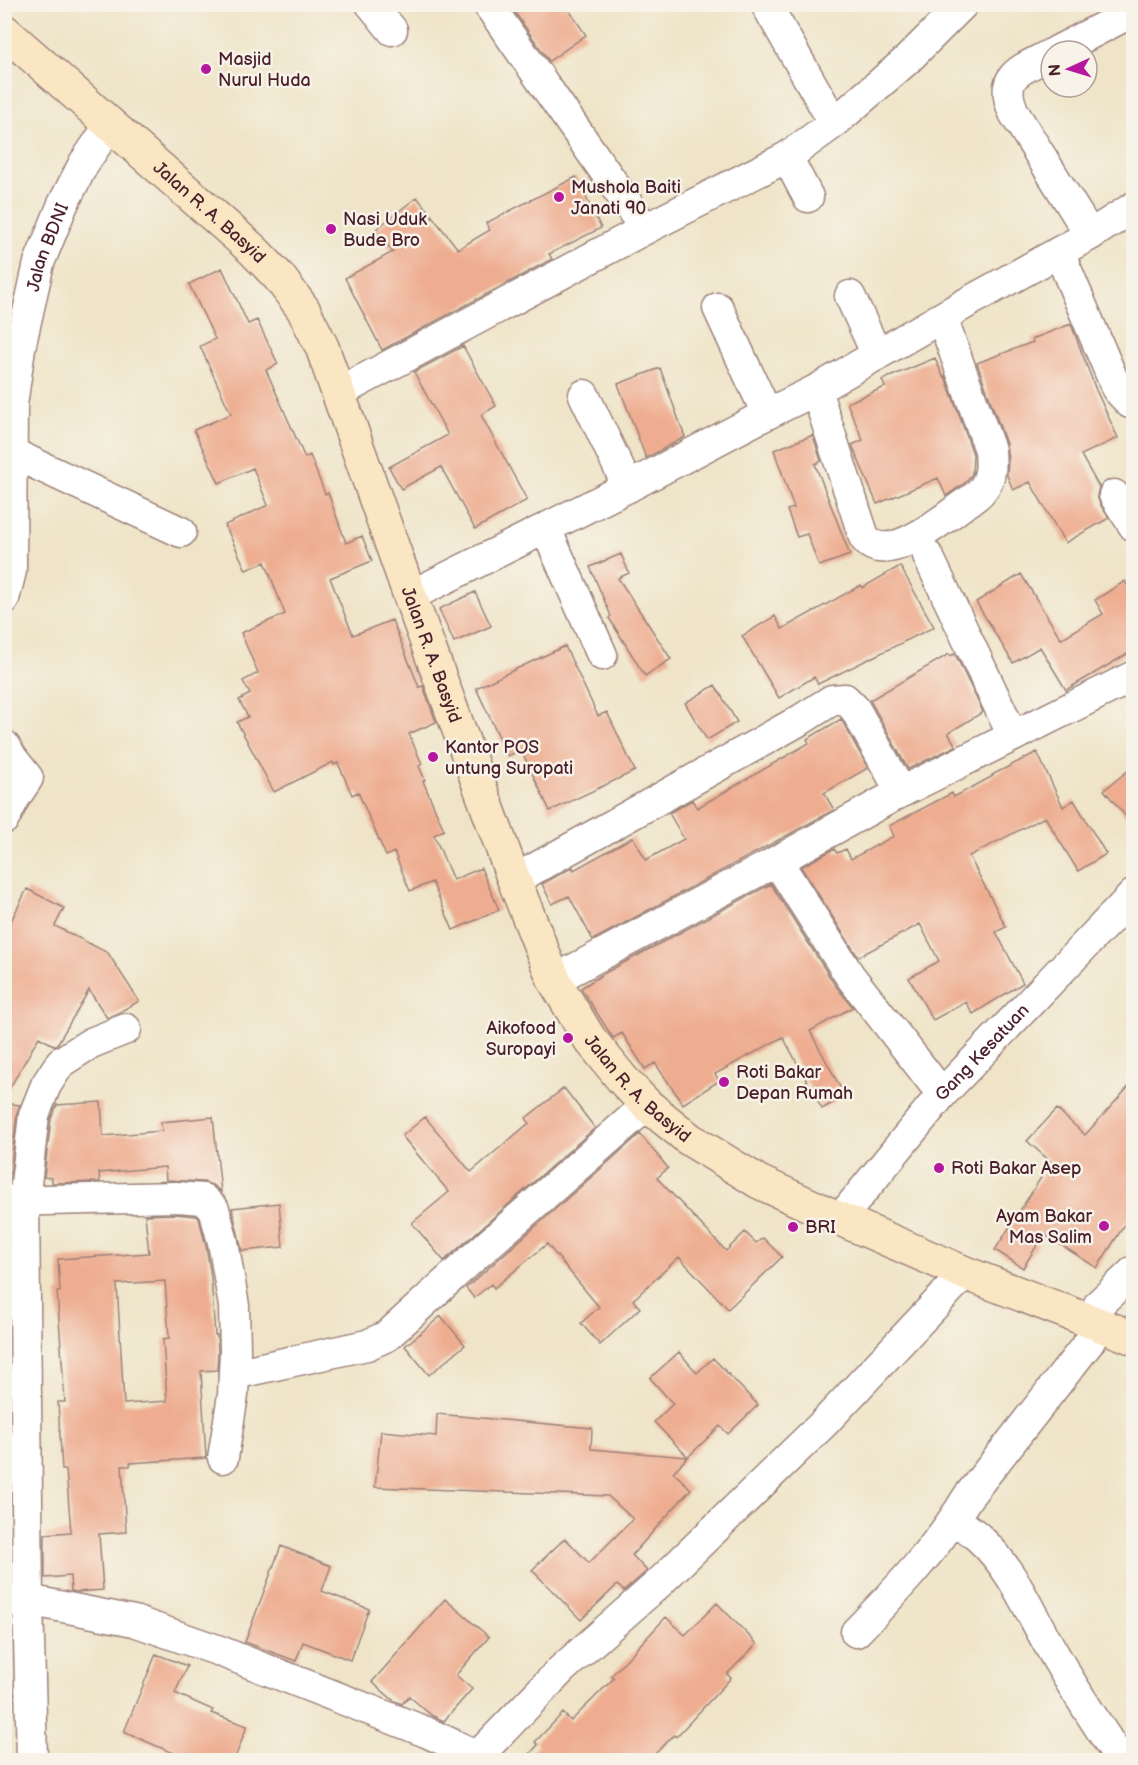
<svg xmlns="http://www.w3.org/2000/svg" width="1138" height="1765" viewBox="0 0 1138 1765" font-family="'Balsamiq Sans',sans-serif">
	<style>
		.building { fill: #eead91; fill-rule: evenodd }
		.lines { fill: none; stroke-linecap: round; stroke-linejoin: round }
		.minor-casing { stroke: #9c827a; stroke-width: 33 }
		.secondary-casing { stroke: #9c827a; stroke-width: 36 }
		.minor { stroke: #fff; stroke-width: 30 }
		.secondary { stroke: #fbe6c3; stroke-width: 33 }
		.poi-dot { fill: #b5179e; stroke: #f7f3e8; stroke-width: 2 }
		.labels { text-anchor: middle; stroke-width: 5; stroke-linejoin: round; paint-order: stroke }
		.poi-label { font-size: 18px; fill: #4a1f2b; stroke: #f7f3e8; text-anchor: start }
		.street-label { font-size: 18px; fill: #4a1f2b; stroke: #f7f3e8 }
	</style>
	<rect width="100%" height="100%" fill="#f7f3e8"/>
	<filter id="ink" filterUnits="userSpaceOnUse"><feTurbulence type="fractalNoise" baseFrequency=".0167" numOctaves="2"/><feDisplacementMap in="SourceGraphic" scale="12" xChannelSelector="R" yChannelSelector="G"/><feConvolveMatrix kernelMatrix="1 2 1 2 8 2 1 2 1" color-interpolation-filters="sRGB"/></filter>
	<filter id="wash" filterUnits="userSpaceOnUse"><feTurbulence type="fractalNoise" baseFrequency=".008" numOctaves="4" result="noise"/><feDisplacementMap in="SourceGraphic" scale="24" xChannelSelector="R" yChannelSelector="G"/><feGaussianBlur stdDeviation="1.35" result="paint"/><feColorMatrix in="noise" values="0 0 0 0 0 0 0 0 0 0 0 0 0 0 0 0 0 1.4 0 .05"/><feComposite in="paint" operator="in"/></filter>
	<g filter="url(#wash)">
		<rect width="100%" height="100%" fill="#efe4c8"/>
		<g id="blocks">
			<path class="building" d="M509 4H565L586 35 549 61Z
				M576 177 601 228 549 254 552 259 382 350 345 278 393 252 375 230 417 197 458 249 490 230 486 223Z
				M222 268 248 324 257 320 278 364 266 370 305 458 310 455 325 494 328 493 346 543 362 536 372 561 330 578 353 635 392 620 419 687 423 686 436 722 409 734 422 764 419 766 425 780 423 781 444 830 434 835 453 880 481 868 499 910 453 930 432 882 410 891 394 852 386 856 358 792 352 795 338 763 334 765 333 762 274 792 237 722 248 717 239 700 250 694 243 681 258 673 241 633 285 614 265 562 246 570 225 525 268 505 253 468 219 483 194 430 231 414 200 346 215 339 189 284Z
				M1071 324 1096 390 1118 438 1081 455 1099 487 1097 496 1100 504 1109 518 1065 543 1030 482 1013 490 1007 475 1008 460 1006 444 977 363 1033 342 1032 339Z
				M463 346 496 406 481 415 527 500 475 529 441 467 401 489 389 467 448 435 414 372Z
				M935 358 943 377 945 376 973 454 972 474 966 482 946 496 938 478 877 504 852 445 863 440 847 403 885 387 882 380Z
				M660 368 685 437 646 458 618 384Z
				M813 435 821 461 815 464 850 555 819 566 807 534 797 537 787 510 794 508 774 450Z
				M621 554 629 573 618 578 671 659 645 676 609 618 611 616 590 567Z
				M900 566 934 627 818 684 814 677 779 698 742 636 775 616 782 629 861 585 862 588Z
				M1021 574 1061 639 1103 614 1095 600 1125 581 1134 596V650L1066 690 1040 647 1013 663 976 602Z
				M475 592 491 626 454 642 439 609Z
				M565 646 598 716 607 712 635 771 550 811 521 750 508 756 476 688Z
				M949 654 950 656 954 654 957 658 983 712 948 733 956 746 908 769 870 700Z
				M715 685 737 722 707 740 685 703Z
				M841 719 868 768 824 793 834 810 593 940 569 896 552 904 542 884 573 867 574 870 633 837 646 860 684 839 669 813 692 800 697 808 809 743 807 739Z
				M1037 752 1063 807 1074 800 1106 854 1078 871 1045 817 969 856 1006 927 996 932 1023 983 973 1014 966 1002 933 1020 909 978 939 961 920 924 858 957 801 867 834 849 837 853 846 849 851 859 894 836 889 826 952 793 954 797 993 776 992 775Z
				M1134 766V826L1104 790Z
				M771 884 835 985 853 1007 810 1031 845 1096 822 1109 783 1037 715 1074 719 1081 683 1104 655 1063 645 1069 622 1033 613 1038 581 988 603 974Z
				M27 889 64 908 55 926 108 953 139 1001 118 1013 107 1018 89 990 58 1043 55 1046 39 1037 4 1098V935Z
				M1134 1081V1210L1097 1268 1044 1234 1023 1268 995 1250 1051 1162 1027 1141 1057 1109 1085 1135Z
				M564 1088 595 1128 444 1261 412 1223 449 1192 402 1136 425 1117 471 1172 529 1123 526 1118Z
				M101 1102 103 1136 162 1131 161 1122 213 1117 221 1192 214 1186 204 1182 166 1180 165 1167 99 1173 100 1182 52 1183V1178L44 1177 51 1119 57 1105Z
				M4 1103 20 1105 17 1113 10 1174 4 1173Z
				M640 1134 668 1168 657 1178 726 1251 745 1232 756 1243 763 1238 782 1257 728 1309 679 1257 633 1300 640 1308 600 1345 581 1323 599 1307 547 1244 494 1288 491 1284 474 1298 466 1288Z
				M279 1203 283 1247 242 1251 232 1208Z
				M176 1214 196 1216 199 1218 206 1246 211 1277 215 1335H217L218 1351 217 1370 201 1371 206 1458 130 1463V1466H122L126 1532 99 1534 103 1590 77 1592 71 1591 70 1576 45 1578V1534L71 1532 66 1470H62L58 1402H65L57 1292H60L58 1259 149 1253 145 1215ZM165 1281 169 1338 163 1339 167 1401 124 1404 117 1284Z
				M441 1316 465 1345 429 1375 405 1346Z
				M679 1352 697 1373 713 1358 758 1405 728 1434 720 1426 688 1457 654 1422 673 1404 650 1378Z
				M437 1414 592 1428 591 1449 688 1457 673 1472 691 1489 632 1555 647 1571 624 1591 617 1585 581 1620 532 1570 565 1538 589 1563 633 1519 608 1496 375 1487 381 1431 436 1436Z
				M281 1546 331 1566 322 1591 369 1609 350 1660 303 1642 296 1661 245 1642Z
				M445 1599 489 1637 456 1675 472 1689 444 1721 431 1715 409 1696 402 1704 393 1700 372 1682Z
				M717 1603 757 1644 727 1674 731 1678 676 1737 674 1735 648 1761H523L538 1745 535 1742 563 1713 571 1721 614 1678 611 1676 666 1617 685 1635Z
				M156 1654 187 1666 175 1693 213 1710 211 1713 247 1726 234 1761H192L124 1732Z"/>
		</g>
	</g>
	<g filter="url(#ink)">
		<use href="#blocks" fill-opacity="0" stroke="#9c827a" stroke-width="1.5"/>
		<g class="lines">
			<g class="minor-casing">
				<g id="minor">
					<path d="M371 4 392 30"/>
					<path d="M488 4 645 229"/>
					<path d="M766 4 834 123"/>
					<path d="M1057 51 1134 11"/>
					<path d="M1051 54C1022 70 997 74 1014 113L1090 235"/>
					<path d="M787 157 808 197"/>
					<path d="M1059 252 1117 389 1130 403H1134"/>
					<path d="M850 296 877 355"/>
					<path d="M718 308 767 414"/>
					<path d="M816 390 864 537C884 568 941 521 960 507 967 502 977 497 982 490 992 478 991 465 990 450L942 318"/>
					<path d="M338 393 645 229 787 157 834 123 907 60 963 4"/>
					<path d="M584 395 628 487"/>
					<path d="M4 451 12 453 181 532"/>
					<path d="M1114 495 1134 526"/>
					<path d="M546 529 602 655"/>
					<path d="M928 556 1013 736"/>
					<path d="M410 596 628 487 767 414 816 390 970 301 1090 235 1134 207"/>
					<path id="s1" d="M4 599 11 571 12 405 20 348 39 263 63 204 84 163 110 125"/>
					<path d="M4 745 13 759 28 778 14 799 4 819"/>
					<path d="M777 861 850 976 942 1094"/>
					<path d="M514 880 802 719 832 700 845 699 855 709 901 792"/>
					<path d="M554 980 777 861 901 792 1134 676"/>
					<path d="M4 1201 176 1197 203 1199 214 1209 223 1242 234 1306 235 1351 233 1395 223 1458"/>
					<path id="s2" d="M840 1219 942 1094 1134 894"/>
					<path d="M1099 1304 1134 1271"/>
					<path d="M234 1374 367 1345 387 1336 465 1265 647 1105"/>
					<path d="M955 1519C963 1526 973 1532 980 1539 1012 1568 1029 1611 1050 1647 1072 1686 1096 1723 1121 1760"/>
					<path d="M4 1601 28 1600 134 1621 217 1650 426 1732 478 1756"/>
					<path d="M856 1632C896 1591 937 1548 967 1498L1090 1341"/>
					<path d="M32 1760 28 1600 24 1201 34 1115 46 1085 61 1062 91 1043 126 1029"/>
					<path d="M474 1760 562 1669 658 1584 824 1423 965 1273"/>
				</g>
			</g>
			<g class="secondary-casing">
				<g id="secondary">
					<path id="s3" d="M4 31 253 250 279 277 303 309 322 347 410 596 514 880 554 980 589 1038 623 1080 647 1105 689 1139 759 1182 840 1219 965 1273 1134 1338"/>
				</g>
			</g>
			<use href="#minor" class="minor"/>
			<use href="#secondary" class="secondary"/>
		</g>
	</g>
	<g class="poi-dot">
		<circle cx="206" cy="69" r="6"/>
		<circle cx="559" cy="197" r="6"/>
		<circle cx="331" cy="229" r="6"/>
		<circle cx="433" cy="757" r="6"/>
		<circle cx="568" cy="1038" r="6"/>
		<circle cx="724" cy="1082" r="6"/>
		<circle cx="939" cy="1168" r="6"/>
		<circle cx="1104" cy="1226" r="6"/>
		<circle cx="793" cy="1227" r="6"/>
	</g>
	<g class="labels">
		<g class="poi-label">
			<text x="218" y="65">Masjid<tspan x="218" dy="21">Nurul Huda</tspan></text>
			<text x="571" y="193">Mushola Baiti<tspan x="571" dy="21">Janati 90</tspan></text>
			<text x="343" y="225">Nasi Uduk<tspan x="343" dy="21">Bude Bro</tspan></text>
			<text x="445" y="753">Kantor POS<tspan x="445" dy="21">untung Suropati</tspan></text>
			<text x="556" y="1034" text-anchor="end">Aikofood<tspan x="556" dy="21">Suropayi</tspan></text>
			<text x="736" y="1078">Roti Bakar<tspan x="736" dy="21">Depan Rumah</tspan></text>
			<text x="951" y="1174">Roti Bakar Asep</text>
			<text x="1092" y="1222" text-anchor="end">Ayam Bakar<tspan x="1092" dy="21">Mas Salim</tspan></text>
			<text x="805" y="1233">BRI</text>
		</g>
		<g class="street-label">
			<text dy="6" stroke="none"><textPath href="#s3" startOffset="274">Jalan R. A. Basyid</textPath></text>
			<text dy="6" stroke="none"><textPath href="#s1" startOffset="357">Jalan BDNI</textPath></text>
			<text dy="6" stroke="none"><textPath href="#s3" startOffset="778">Jalan R. A. Basyid</textPath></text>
			<text dy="6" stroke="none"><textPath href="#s2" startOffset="219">Gang Kesatuan</textPath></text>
			<text dy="6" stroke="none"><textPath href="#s3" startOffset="1264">Jalan R. A. Basyid</textPath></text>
		</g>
	</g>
	<rect width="1138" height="1765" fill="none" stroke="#f7f3e8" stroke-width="24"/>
	<g transform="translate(1069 69) rotate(266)"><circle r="28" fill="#f7f3e8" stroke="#b29e9c" stroke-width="1.5"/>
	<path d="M0-4.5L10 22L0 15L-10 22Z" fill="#b5179e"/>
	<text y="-9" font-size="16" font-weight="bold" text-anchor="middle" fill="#4a1f2b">N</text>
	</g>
</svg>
